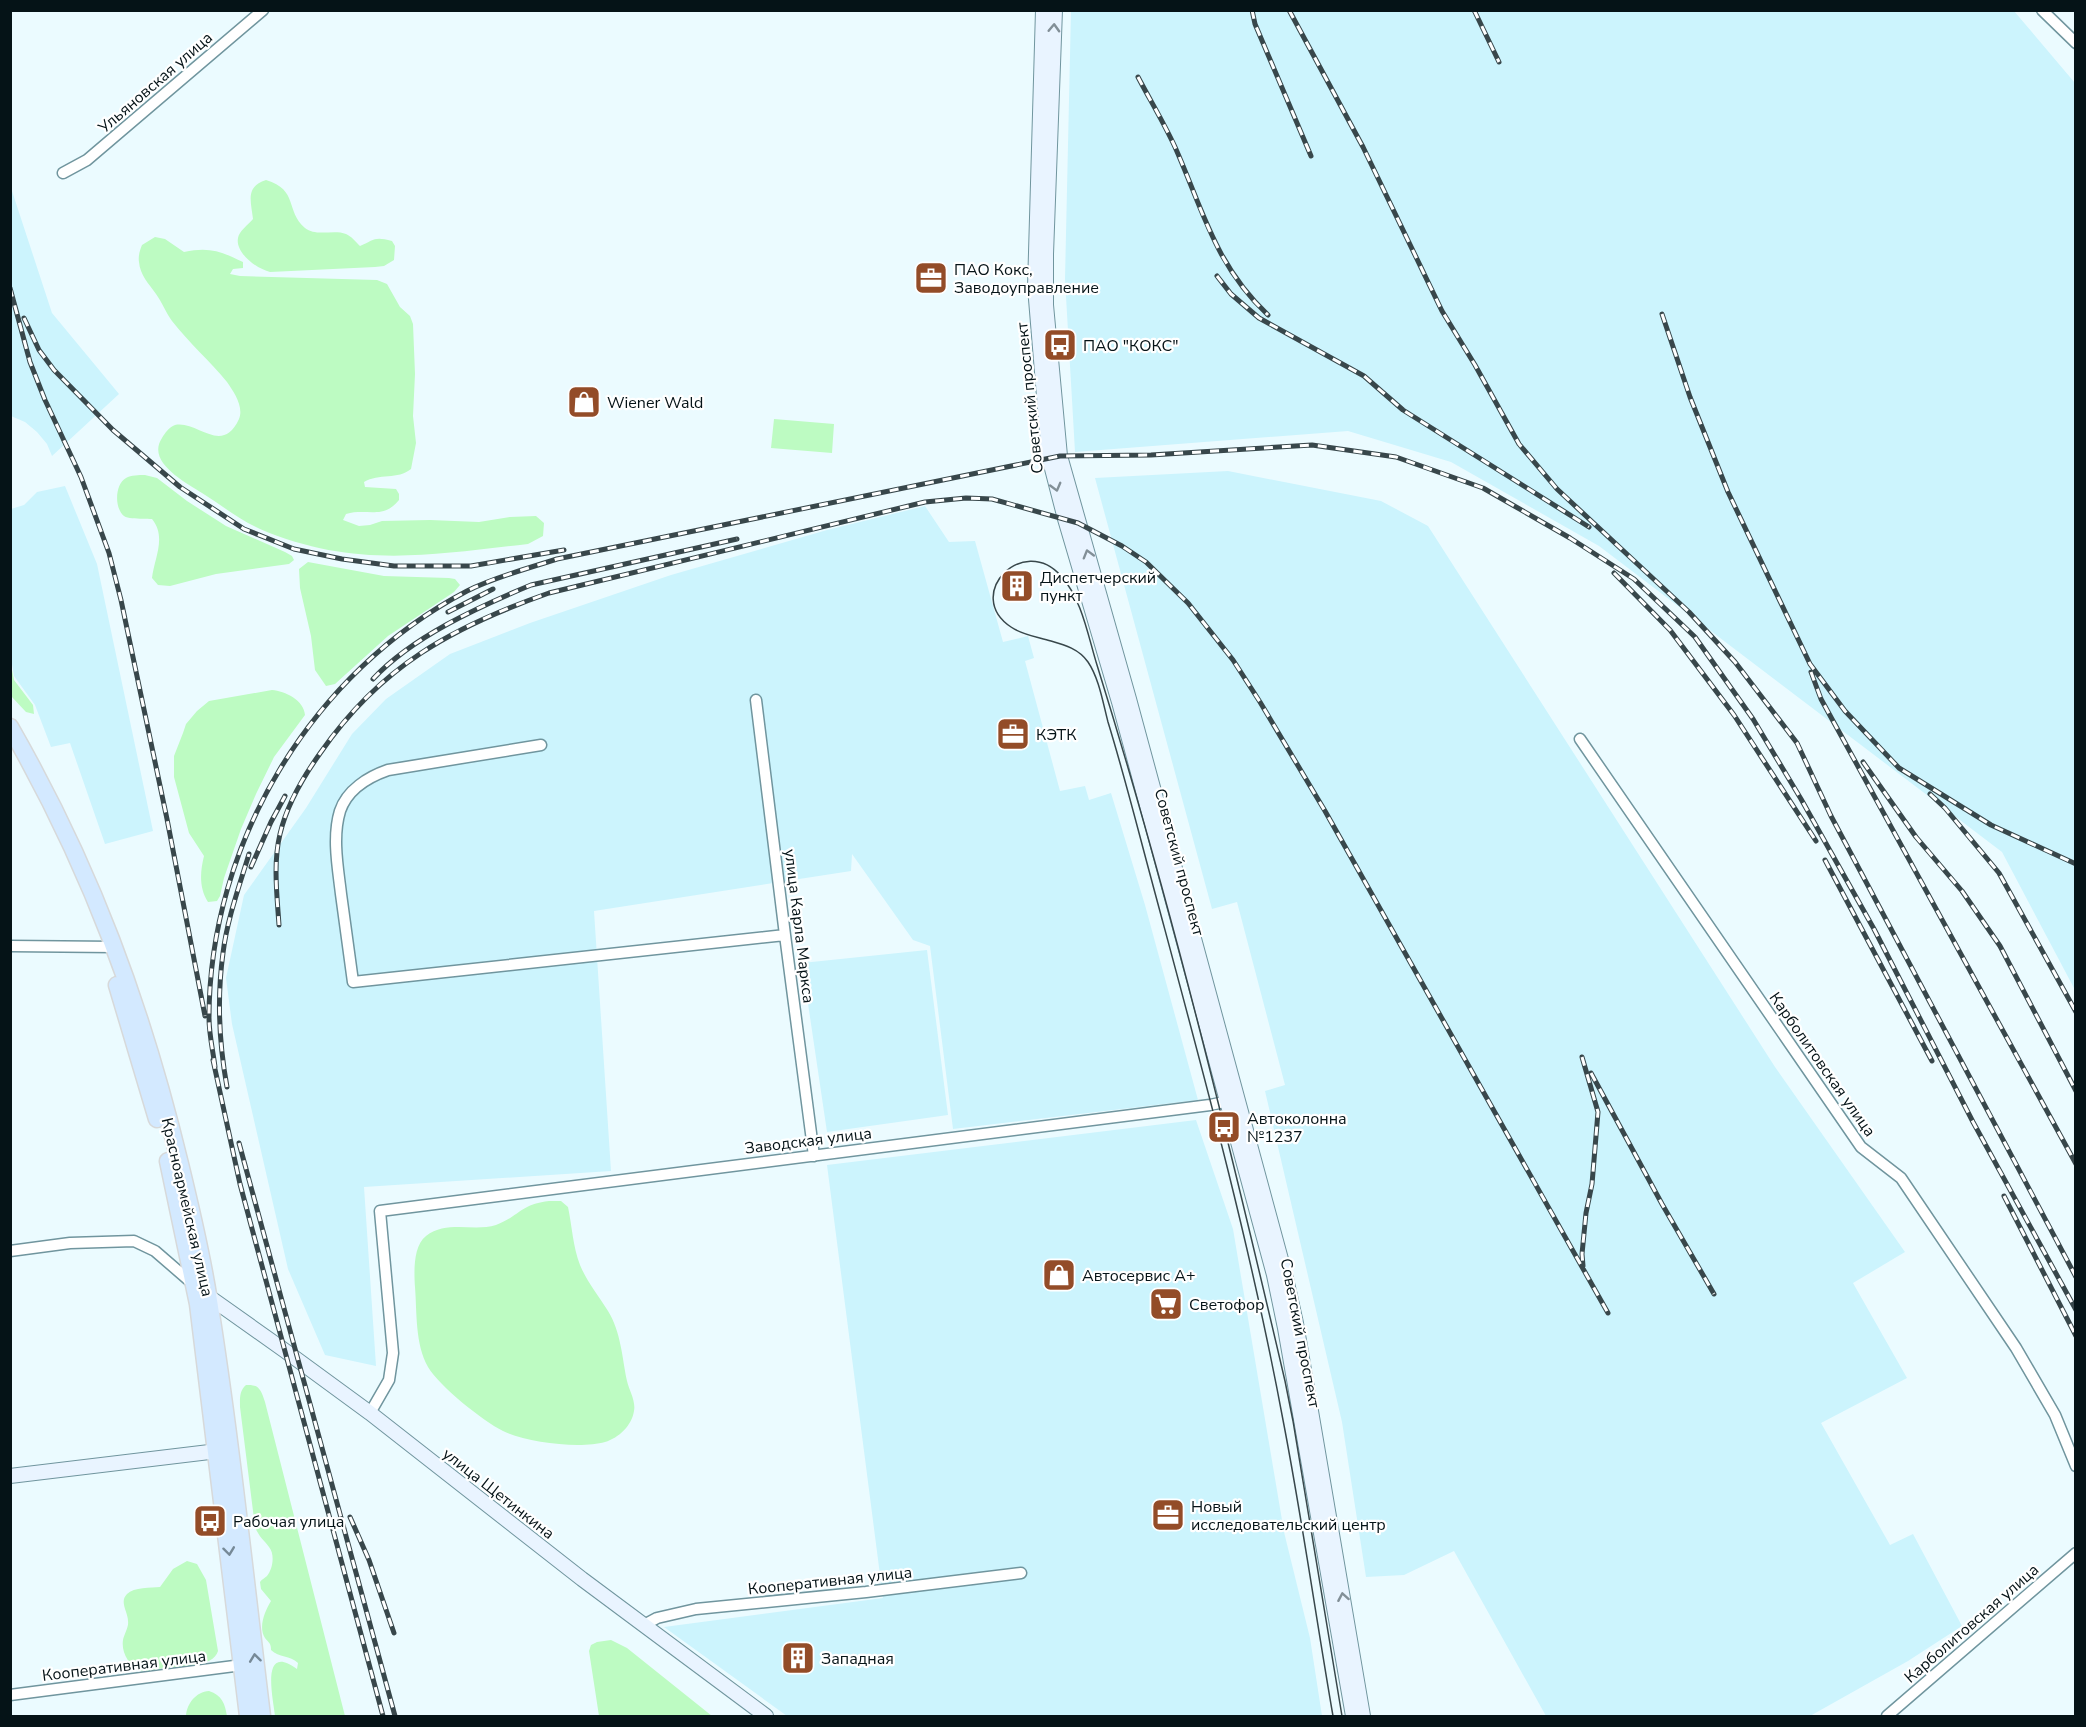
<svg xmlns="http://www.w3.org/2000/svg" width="2086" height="1727" viewBox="0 0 2086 1727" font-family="'Nunito Sans',sans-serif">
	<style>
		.built { fill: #ccf4fd }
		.green { fill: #bdfbc2 }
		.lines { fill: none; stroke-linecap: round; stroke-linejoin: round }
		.street-casing { stroke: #70959e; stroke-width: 13 }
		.secondary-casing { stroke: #70959e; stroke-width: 16 }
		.primary-casing { stroke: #d7d9da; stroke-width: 19 }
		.street { stroke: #fff; stroke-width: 10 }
		.secondary { stroke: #e9f4ff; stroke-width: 14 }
		.primary { stroke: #d3e9ff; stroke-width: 16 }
		.tram { stroke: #38474b; stroke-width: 1.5 }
		.rail-casing { stroke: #38474b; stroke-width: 5 }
		.rail { stroke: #fff; stroke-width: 3; stroke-dasharray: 9; stroke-linecap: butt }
		.oneway { stroke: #828f97 }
		.oneway2 { stroke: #768997 }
		.labels { text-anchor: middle; stroke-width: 4.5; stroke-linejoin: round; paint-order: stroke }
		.street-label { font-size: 16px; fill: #051317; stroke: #fff }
		.poi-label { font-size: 16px; fill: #051317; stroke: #fff; text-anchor: start }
	</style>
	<rect width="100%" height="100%" fill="#ebfbff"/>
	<path class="built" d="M1071 11H2014L2075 83V990L2002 852 1599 546 1451 462 1348 431 1075 452 1065 279Z
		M11 188 52 313 119 394 52 456 47 444 37 432 25 422 11 416Z
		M1228 471 1381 501 1428 526 1775 1067 1905 1252 1853 1283 1907 1378 1821 1423 1890 1545 1913 1534 1962 1626 1908 1661 1810 1716H1546L1454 1551 1404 1575 1366 1577 1342 1422 1265 1091 1285 1085 1237 902 1212 909 1095 478Z
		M65 486 97 564 153 831 105 844 70 743 51 747 35 705 14 676 11 658V509L24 505 37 492Z
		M925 506 949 542 975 541 1003 642 1028 636 1034 658 1025 661 1060 791 1085 786 1089 800 1111 793 1145 905 1198 1100 953 1129 930 946 913 940 852 854 851 871 594 911 611 1171 364 1187 376 1366 325 1355 288 1269 232 1024 226 978 244 895 306 808 352 734 386 699 450 654 530 623 671 575 827 530Z
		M927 950 948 1115 827 1132 802 963Z
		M1196 1120 1233 1229 1284 1532 1310 1638 1322 1716H787L664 1627 883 1598 827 1165Z"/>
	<path class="green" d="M266 180C299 190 285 211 305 228 316 237 334 229 346 234 351 236 356 242 360 246 374 240 374 236 392 241L395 246 394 260 384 266 375 267 270 272C257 269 235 253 238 238 239 231 248 225 253 219 251 201 245 187 266 180Z
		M155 237 165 239 184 252C209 247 220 251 243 262V268L233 269 230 274 240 276 377 280 387 284 400 307 410 316 413 324 415 374 413 416 416 443 411 469C398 480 379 473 364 482L365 487 396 489 399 494V500C383 520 367 508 346 514L343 520 359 526 370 525 382 521 430 520 479 522 510 517 536 516 544 523 543 536 528 544C430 555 354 569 260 529 240 520 221 505 202 493 185 482 146 462 162 438 165 433 169 427 175 425 197 420 222 456 239 419 244 407 234 392 227 382 210 361 189 343 172 321 166 313 162 302 156 294 149 284 140 275 139 262 138 256 140 250 142 245Z
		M774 419 834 424 832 453 771 448Z
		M145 475 157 478 187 501 226 526 285 552 292 556 294 560 289 564 216 574 170 586 158 585 152 578C154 559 167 537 152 519 144 518 130 520 124 516 114 508 115 484 126 478 131 475 139 475 145 475Z
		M308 562 384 576 449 578 455 579 460 585 454 592 388 636 335 684 326 686 315 670 311 636 300 588 299 569Z
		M11 665 14 680 33 705 34 714 26 712 11 696Z
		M272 690C285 691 304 700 305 715L274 757 256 794 241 829 224 878 220 896 217 901 208 902C199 888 200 872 204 856L189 833 174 777V756L183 733 186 724 197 711 209 701Z
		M549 1201H561L568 1207C572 1226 573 1247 580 1265 587 1282 598 1295 608 1311 621 1332 622 1357 627 1381 629 1390 636 1401 634 1411 632 1425 619 1438 605 1442 581 1449 526 1443 503 1431 483 1421 439 1386 428 1367 415 1344 417 1313 415 1287 414 1272 413 1246 426 1236 447 1220 474 1232 496 1225 518 1217 521 1204 549 1201Z
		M246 1385C259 1384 261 1390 265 1402L345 1716H275C273 1698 260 1642 297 1669L298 1663C290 1655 279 1658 271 1650 271 1643 269 1643 265 1638 258 1627 265 1611 271 1601L261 1589 260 1582C262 1579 265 1578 267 1576 273 1569 275 1554 269 1547 264 1540 259 1537 255 1527L240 1407C240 1399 239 1391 246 1385Z
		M187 1561 197 1564 206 1580 218 1651C213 1668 180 1666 165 1668 156 1669 149 1672 140 1671 129 1666 121 1652 123 1640 124 1634 129 1627 128 1621 128 1612 119 1602 127 1594 134 1587 151 1588 160 1587L173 1569Z
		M611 1640 627 1648 712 1716H599L589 1651 591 1645 597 1642Z
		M209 1691C222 1695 225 1704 227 1716H186C187 1703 196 1692 209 1691Z"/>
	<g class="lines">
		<g class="street-casing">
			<path id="street" d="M2042 10 2076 43
				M63 173 87 160 263 10
				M756 700 785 935 814 1156
				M1580 739 1861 1147 1901 1178 2016 1348 2055 1415 2076 1466
				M541 745 388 770C368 777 347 790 340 811 332 837 338 868 341 894 345 924 349 953 353 982L785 935
				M10 946 115 947
				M10 1251 70 1243 134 1241 155 1251 192 1283
				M370 1413 389 1380 393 1353 380 1211 1210 1105 1229 1101
				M644 1625 657 1618 696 1609 866 1592 1021 1573
				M10 1695 242 1665
				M1887 1716 2076 1553"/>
		</g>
		<g class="secondary-casing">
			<path id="secondary" d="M1043 10 1035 287 1049 457 1065 519 1119 702 1274 1275 1285 1328 1353 1716
				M1055 10 1046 254V305L1060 456 1129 699 1285 1274 1296 1323 1363 1716
				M205 1294 284 1350 370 1413 582 1579 766 1716
				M10 1476 226 1450"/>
		</g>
		<g class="primary-casing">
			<path id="primary" d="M10 727C91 868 142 1007 180 1164 191 1209 202 1255 209 1301 231 1439 245 1578 262 1716
				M117 985 157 1119
				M168 1161 198 1304 248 1716"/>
		</g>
		<use href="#street" class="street"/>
		<use href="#secondary" class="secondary"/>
		<use href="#primary" class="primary"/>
		<path class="tram" d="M1333 1716C1316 1618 1302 1518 1283 1420 1249 1237 1199 1057 1151 878 1137 826 1124 774 1108 722 1103 703 1099 678 1088 662 1079 649 1065 645 1051 641 1038 637 1022 635 1011 627 963 595 1023 533 1061 576 1082 599 1088 636 1097 665 1170 899 1229 1141 1285 1381L1293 1421 1342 1716"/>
		<g class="rail-casing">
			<path id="rail" d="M1252 10 1255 24 1311 156
				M1289 10 1363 147 1442 311 1475 365 1519 444 1557 489 1689 612 1735 662 1797 743 1831 816 2076 1277
				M1474 10 1499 62
				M1138 77C1150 100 1164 123 1175 147 1203 210 1215 265 1268 315
				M1217 276 1231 294 1259 318 1364 376 1403 410 1589 527
				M10 288 30 362 45 400 81 477 109 553 121 600 167 819 205 1016
				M1662 314 1690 397 1728 492 1810 664 1845 711 1899 768 1991 825 2076 864
				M24 318 39 350 54 370 113 430 180 487 244 529 294 549 342 559 394 566H471L564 550
				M1614 573 1670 630 1734 715 1816 841
				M448 612 493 589
				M1811 672 1821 699 2076 1164
				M373 679C412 637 478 607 531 585L737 539
				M1863 762 1916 837 1962 891 2000 946 2076 1091
				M1930 794 1945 808 1999 873 2076 1012
				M1825 860 1932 1061
				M251 867 271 822 285 796
				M279 925C277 895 273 863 280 834 287 804 303 777 321 752 381 666 452 627 549 593L925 502 966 498 992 499 1078 523 1122 546 1146 562 1188 603 1233 660 1260 702 1325 811 1608 1313
				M1582 1057 1598 1112 1592 1184 1586 1213 1582 1254 1583 1266
				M213 1060 240 1184 383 1716
				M215 1067C213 1051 209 1034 209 1018 209 843 312 672 467 591 495 577 526 569 557 559L1060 456 1151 455 1312 445 1396 457 1483 488 1570 538 1634 579 1695 637 1753 719 1801 799 1874 929 1973 1122 2076 1310
				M1591 1073 1662 1204 1714 1294
				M227 1087C219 1043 217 997 223 953 227 920 239 887 249 854
				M239 1143 395 1716
				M2004 1196 2076 1336
				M350 1517 369 1560 394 1633"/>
		</g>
		<use href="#rail" class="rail"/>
	</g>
	<defs><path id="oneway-chevron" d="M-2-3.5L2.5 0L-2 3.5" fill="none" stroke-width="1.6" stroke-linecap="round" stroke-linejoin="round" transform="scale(1.5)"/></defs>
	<g class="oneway">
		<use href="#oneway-chevron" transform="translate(1054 28) rotate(-88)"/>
		<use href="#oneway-chevron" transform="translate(1056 487) rotate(75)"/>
		<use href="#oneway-chevron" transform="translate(1088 554) rotate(-106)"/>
		<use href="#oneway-chevron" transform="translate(1343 1597) rotate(-100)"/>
	</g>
	<g class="oneway2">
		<use href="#oneway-chevron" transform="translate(229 1551) rotate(83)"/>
		<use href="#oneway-chevron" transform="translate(255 1658) rotate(-97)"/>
	</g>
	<defs>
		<g id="office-square" transform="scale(1.725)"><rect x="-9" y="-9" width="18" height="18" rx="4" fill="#934c28" stroke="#fff"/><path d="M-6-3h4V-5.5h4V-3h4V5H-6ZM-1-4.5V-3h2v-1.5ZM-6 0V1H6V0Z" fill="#fff"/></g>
		<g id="bus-square" transform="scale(1.725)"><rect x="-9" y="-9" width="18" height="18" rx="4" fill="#934c28" stroke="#fff"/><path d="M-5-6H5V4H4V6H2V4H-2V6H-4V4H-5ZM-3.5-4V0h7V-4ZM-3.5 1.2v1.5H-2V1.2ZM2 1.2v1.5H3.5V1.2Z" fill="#fff"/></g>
		<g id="shop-square" transform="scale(1.725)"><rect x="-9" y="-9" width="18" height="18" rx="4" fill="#934c28" stroke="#fff"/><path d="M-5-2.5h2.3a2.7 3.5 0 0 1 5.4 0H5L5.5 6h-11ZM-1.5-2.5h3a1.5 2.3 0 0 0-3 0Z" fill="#fff"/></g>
		<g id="building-square" transform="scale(1.725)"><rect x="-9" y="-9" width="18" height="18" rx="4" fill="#934c28" stroke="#fff"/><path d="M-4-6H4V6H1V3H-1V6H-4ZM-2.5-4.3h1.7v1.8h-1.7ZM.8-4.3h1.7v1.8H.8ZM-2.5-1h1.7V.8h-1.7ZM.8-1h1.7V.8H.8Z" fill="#fff"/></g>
		<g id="supermarket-square" transform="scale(1.725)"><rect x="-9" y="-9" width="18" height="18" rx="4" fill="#934c28" stroke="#fff"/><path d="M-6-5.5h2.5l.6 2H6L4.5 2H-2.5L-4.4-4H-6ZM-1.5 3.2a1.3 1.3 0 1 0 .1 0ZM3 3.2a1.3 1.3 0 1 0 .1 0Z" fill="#fff"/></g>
	</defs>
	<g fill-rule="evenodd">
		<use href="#office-square" x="931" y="278"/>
		<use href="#bus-square" x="1060" y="345"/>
		<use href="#shop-square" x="584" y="402"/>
		<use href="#building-square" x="1017" y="586"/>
		<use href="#office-square" x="1013" y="734"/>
		<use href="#bus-square" x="1224" y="1127"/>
		<use href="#shop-square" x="1059" y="1275"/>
		<use href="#supermarket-square" x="1166" y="1304"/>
		<use href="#office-square" x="1168" y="1515"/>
		<use href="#bus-square" x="210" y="1521"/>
		<use href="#building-square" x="798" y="1658"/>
	</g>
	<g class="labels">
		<g class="street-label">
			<text transform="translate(155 82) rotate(-41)" y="6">Ульяновская улица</text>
			<text transform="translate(1029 398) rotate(-96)" y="6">Советский проспект</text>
			<text transform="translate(1180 862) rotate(75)" y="6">Советский проспект</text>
			<text transform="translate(800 926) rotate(83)" y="6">улица Карла Маркса</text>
			<text transform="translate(1823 1064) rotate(55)" y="6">Карболитовская улица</text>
			<text transform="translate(808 1140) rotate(-7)" y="6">Заводская улица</text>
			<text transform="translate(188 1207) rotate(77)" y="6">Красноармейская улица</text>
			<text transform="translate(1301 1333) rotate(79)" y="6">Советский проспект</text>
			<text transform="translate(499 1493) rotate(38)" y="6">улица Щетинкина</text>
			<text transform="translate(830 1580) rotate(-6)" y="6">Кооперативная улица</text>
			<text transform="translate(1971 1623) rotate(-41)" y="6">Карболитовская улица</text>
			<text transform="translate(124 1665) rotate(-7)" y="6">Кооперативная улица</text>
		</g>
		<g class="poi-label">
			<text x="954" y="275">ПАО Кокс,<tspan x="954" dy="18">Заводоуправление</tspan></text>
			<text x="1083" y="351">ПАО "КОКС"</text>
			<text x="607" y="408">Wiener Wald</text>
			<text x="1040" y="583">Диспетчерский<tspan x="1040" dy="18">пункт</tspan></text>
			<text x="1036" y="740">КЭТК</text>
			<text x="1247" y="1124">Автоколонна<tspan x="1247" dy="18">№1237</tspan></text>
			<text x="1082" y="1281">Автосервис А+</text>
			<text x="1189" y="1310">Светофор</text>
			<text x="1191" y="1512">Новый<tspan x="1191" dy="18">исследовательский центр</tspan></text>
			<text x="233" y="1527">Рабочая улица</text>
			<text x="821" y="1664">Западная</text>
		</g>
	</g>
	<rect width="2086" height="1727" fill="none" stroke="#051317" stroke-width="24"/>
</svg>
